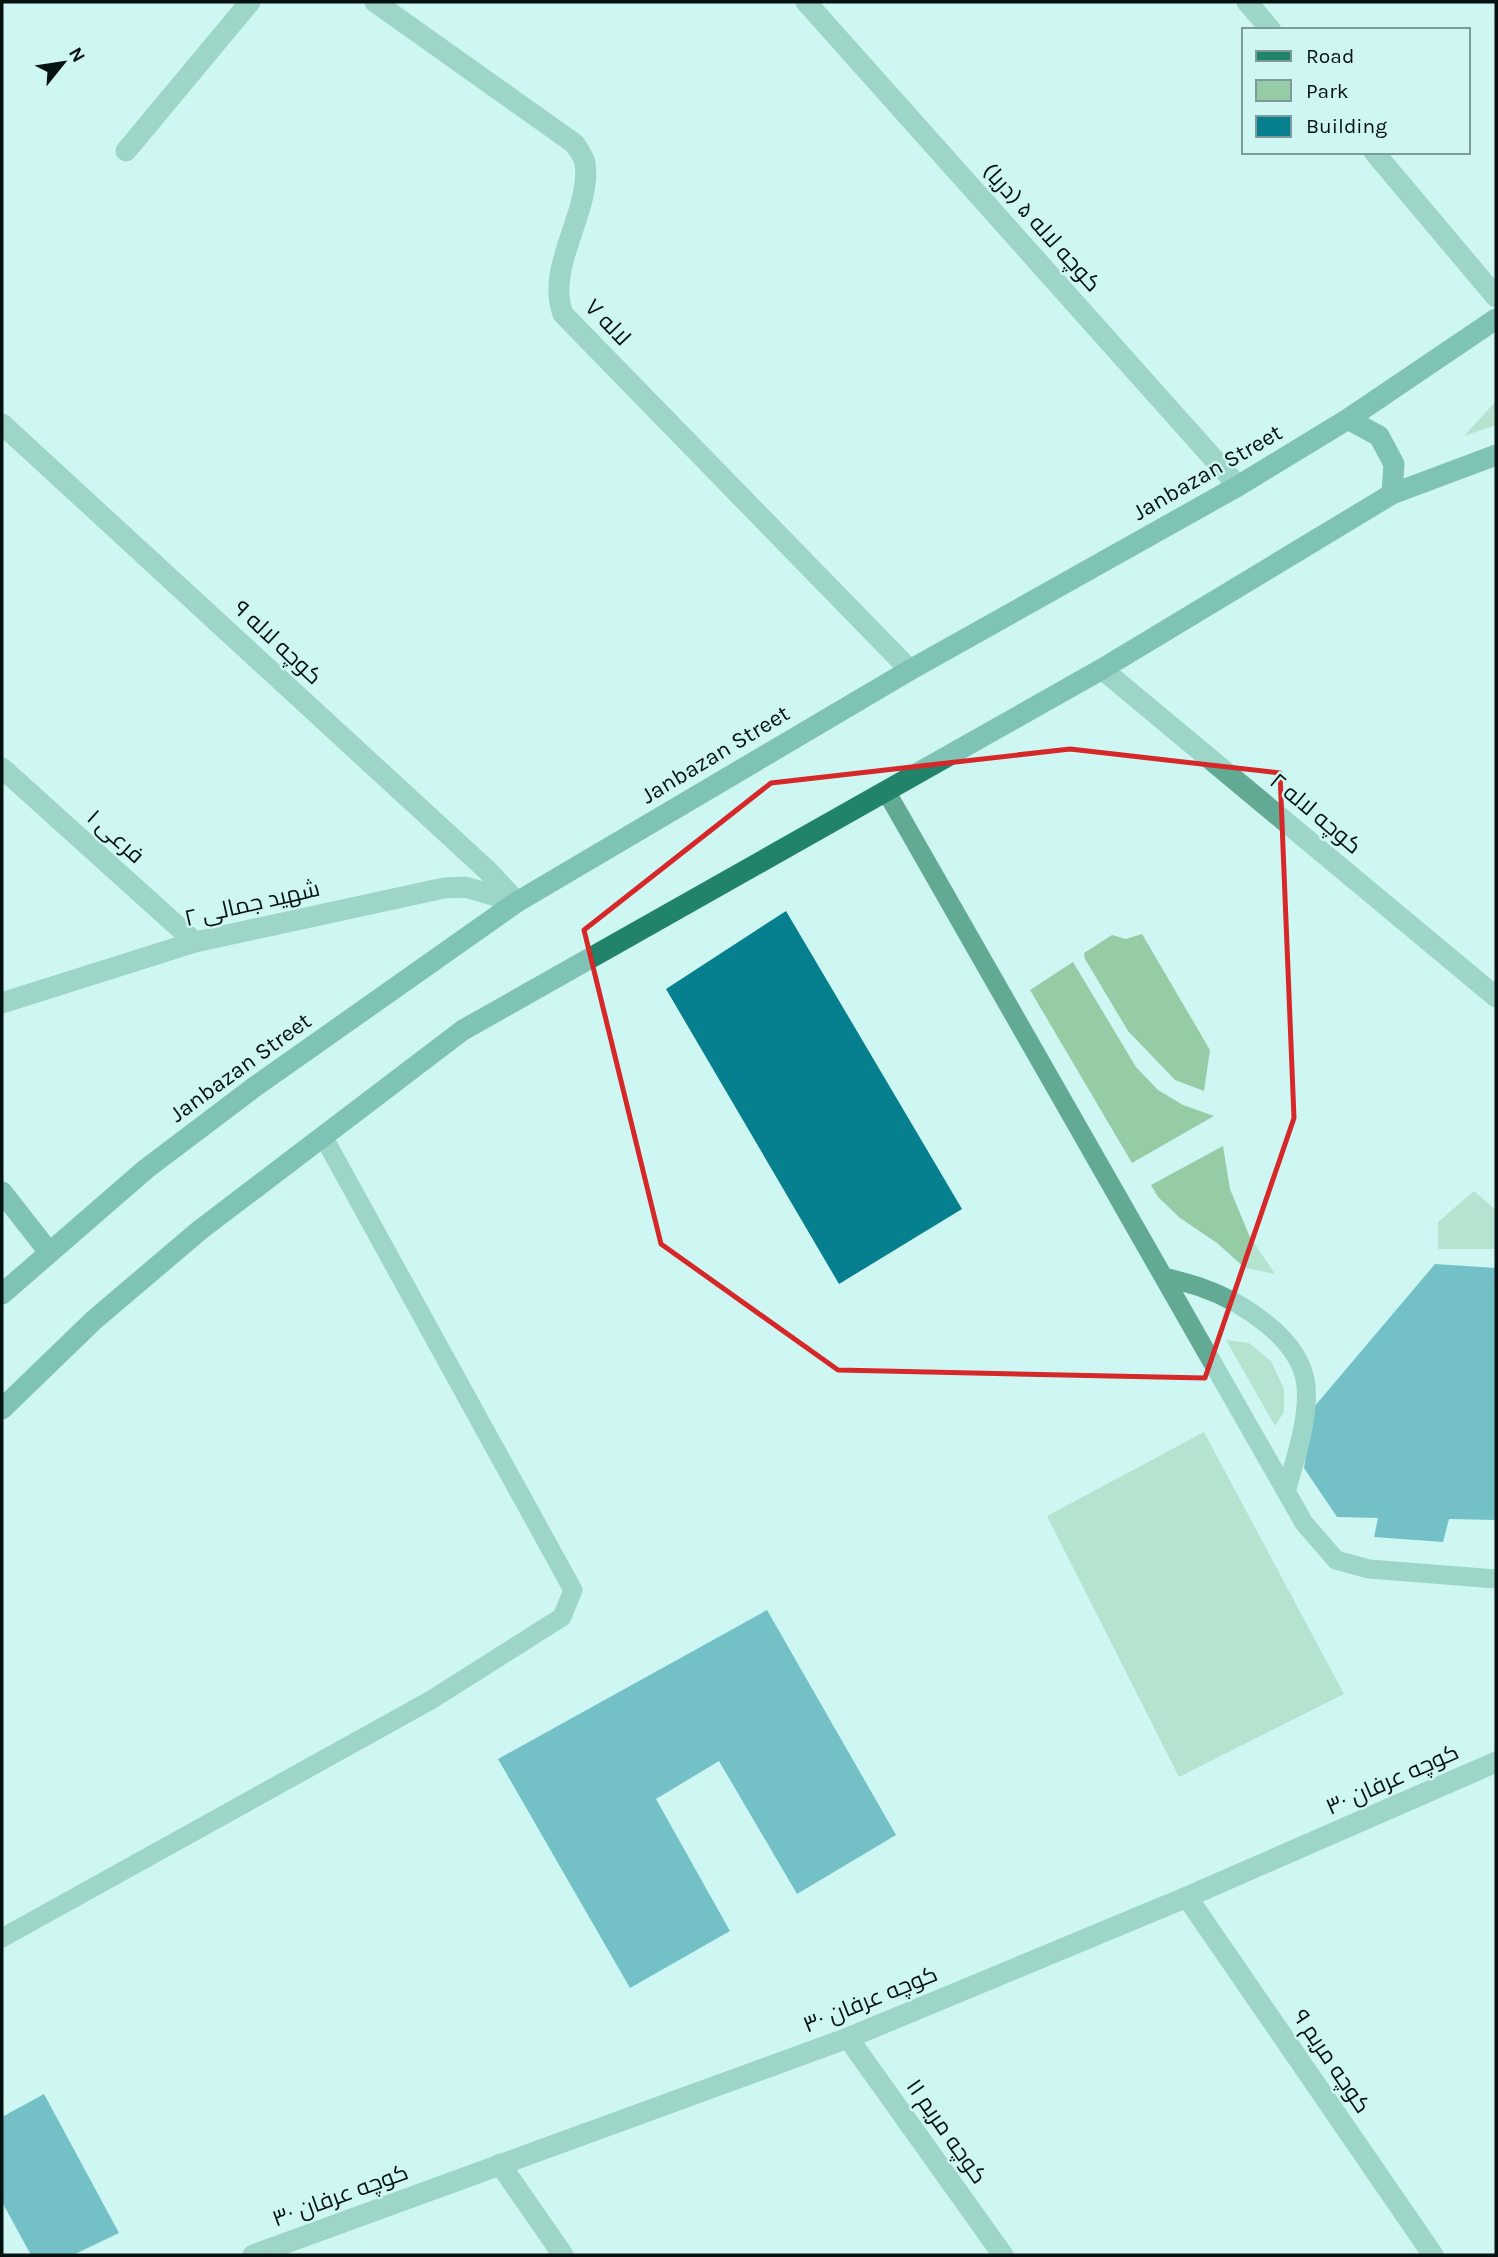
<svg xmlns="http://www.w3.org/2000/svg" width="1498" height="2257" viewBox="0 0 1498 2257" font-family="Karla,Cairo,sans-serif">
	<style>
		.green { fill: #96cca5 }
		.building { fill: #067f8e }
		.lines { fill: none; stroke-linecap: round; stroke-linejoin: round }
		.lane { stroke: #63aa94; stroke-width: 19 }
		.street { stroke: #63aa94; stroke-width: 21 }
		.secondary { stroke: #21836a; stroke-width: 21 }
		.marked { fill: none; stroke: #d62828; stroke-width: 5; stroke-linejoin: round }
		.labels { text-anchor: middle; stroke-width: 5; stroke-linejoin: round; paint-order: stroke }
		.street-label { font-size: 23px; fill: #041212; stroke: #cef7f4 }
	</style>
	<rect width="100%" height="100%" fill="#cef7f4"/>
	<path class="green" d="M1496 401V425L1464 436Z
		M1142 934 1210 1050 1204 1091 1175 1080 1128 1031 1085 959 1084 953 1112 935 1126 939Z
		M1073 962 1136 1067 1158 1090 1183 1105 1214 1116 1132 1163 1030 990Z
		M1223 1146 1230 1189 1249 1235 1275 1274 1245 1268 1217 1243 1180 1218 1158 1197 1151 1185Z
		M1474 1191 1496 1210V1249H1438V1222Z
		M1226 1340 1249 1343 1271 1361 1284 1389V1412L1275 1426Z
		M1204 1432 1344 1694 1179 1777 1047 1516Z"/>
	<path class="building" d="M786 911 962 1209 839 1284 666 989Z
		M1435 1264 1496 1268V1520L1449 1519 1443 1542 1374 1537 1378 1518 1337 1517 1304 1468 1314 1407Z
		M767 1610 896 1835 797 1894 719 1761 656 1799 730 1931 630 1988 498 1759Z
		M44 2094 119 2233 73 2255H31L2 2202V2117Z"/>
	<g class="lines">
		<path class="lane" d="M886 791 1304 1523 1336 1560 1369 1569 1496 1579
			M1164 1277C1176 1280 1188 1283 1200 1287 1241 1301 1302 1339 1306 1386 1309 1421 1295 1458 1286 1492
			M2 1938 431 1700 562 1617 573 1590 323 1136"/>
		<path class="street" d="M375 2 575 144C578 150 584 156 585 163 592 211 545 266 563 314L910 670
			M806 2 1238 486
			M1247 2 1271 30
			M126 151 250 2
			M1374 152 1496 297
			M2 424 488 871 517 902
			M1102 669 1496 997
			M2 768 195 942
			M2 1003 195 942 444 888 465 887 517 902
			M1187 1897 1433 2255
			M848 2038 1003 2255
			M500 2164 563 2255
			M253 2255 848 2038 1187 1897 1496 1762"/>
		<path class="secondary" d="M1348 419 1379 436 1394 464 1392 494
			M2 1192 49 1252
			M2 1294 146 1169 253 1088 517 902 910 670 1238 486 1348 419 1496 319
			M2 1409 94 1320 200 1230 463 1030 1102 669 1392 494 1496 455"/>
	</g>
	<path d="M0 0H1498V2257H0ZM1070 749 1280 773 1294 1118 1205 1378 838 1370 661 1244 584 930 771 783Z" fill="#cef7f4" fill-opacity=".55" fill-rule="evenodd"/>
	<path class="marked" d="M1070 749 1280 773 1294 1118 1205 1378 838 1370 661 1244 584 930 771 783Z"/>
	<g class="labels">
		<g class="street-label">
			<text transform="translate(1042 227) rotate(48)" y="8">کوچه لاله ۵ (دریا)</text>
			<text transform="translate(608 322) rotate(46)" y="8">لاله ۷</text>
			<text transform="translate(1207 472) rotate(-30)" y="8">Janbazan Street</text>
			<text transform="translate(278 642) rotate(43)" y="8">کوچه لاله ۹</text>
			<text transform="translate(715 754) rotate(-31)" y="8">Janbazan Street</text>
			<text transform="translate(1316 813) rotate(40)" y="8">کوچه لاله ۲</text>
			<text transform="translate(116 836) rotate(42)" y="8">فرعی ۱</text>
			<text transform="translate(252 903) rotate(-13)" y="8">شهید جمالی ۲</text>
			<text transform="translate(240 1067) rotate(-36)" y="8">Janbazan Street</text>
			<text transform="translate(1392 1779) rotate(-24)" y="8">کوچه عرفان ۳۰</text>
			<text transform="translate(870 1999) rotate(-22)" y="8">کوچه عرفان ۳۰</text>
			<text transform="translate(1332 2061) rotate(56)" y="8">کوچه مریم ۹</text>
			<text transform="translate(947 2131) rotate(55)" y="8">کوچه مریم ۱۱</text>
			<text transform="translate(340 2195) rotate(-20)" y="8">کوچه عرفان ۳۰</text>
		</g>
	</g>
	<rect width="1498" height="2257" fill="none" stroke="#041212" stroke-width="7"/>
	<rect x="1242" y="28" width="228" height="126" fill="#cef7f4" stroke="#7d9b9a" stroke-width="2"/>
	<rect x="1256" y="51" width="35" height="10" fill="#21836a" stroke="#7d9b9a" stroke-width="2"/>
	<text x="1306" y="63" font-size="21" fill="#041212">Road</text>
	<rect x="1256" y="80" width="35" height="21" fill="#96cca5" stroke="#7d9b9a" stroke-width="2"/>
	<text x="1306" y="98" font-size="21" fill="#041212">Park</text>
	<rect x="1256" y="116" width="35" height="21" fill="#067f8e" stroke="#7d9b9a" stroke-width="2"/>
	<text x="1306" y="133" font-size="21" fill="#041212">Building</text>
	<g transform="translate(63 63) rotate(60)" stroke="#cef7f4" stroke-width="5" paint-order="stroke">
	<path d="M0-5L12 26L0 18L-12 26Z" fill="#041212"/>
	<text y="-10" font-size="19" font-weight="bold" text-anchor="middle" fill="#041212">N</text>
	</g>
</svg>
